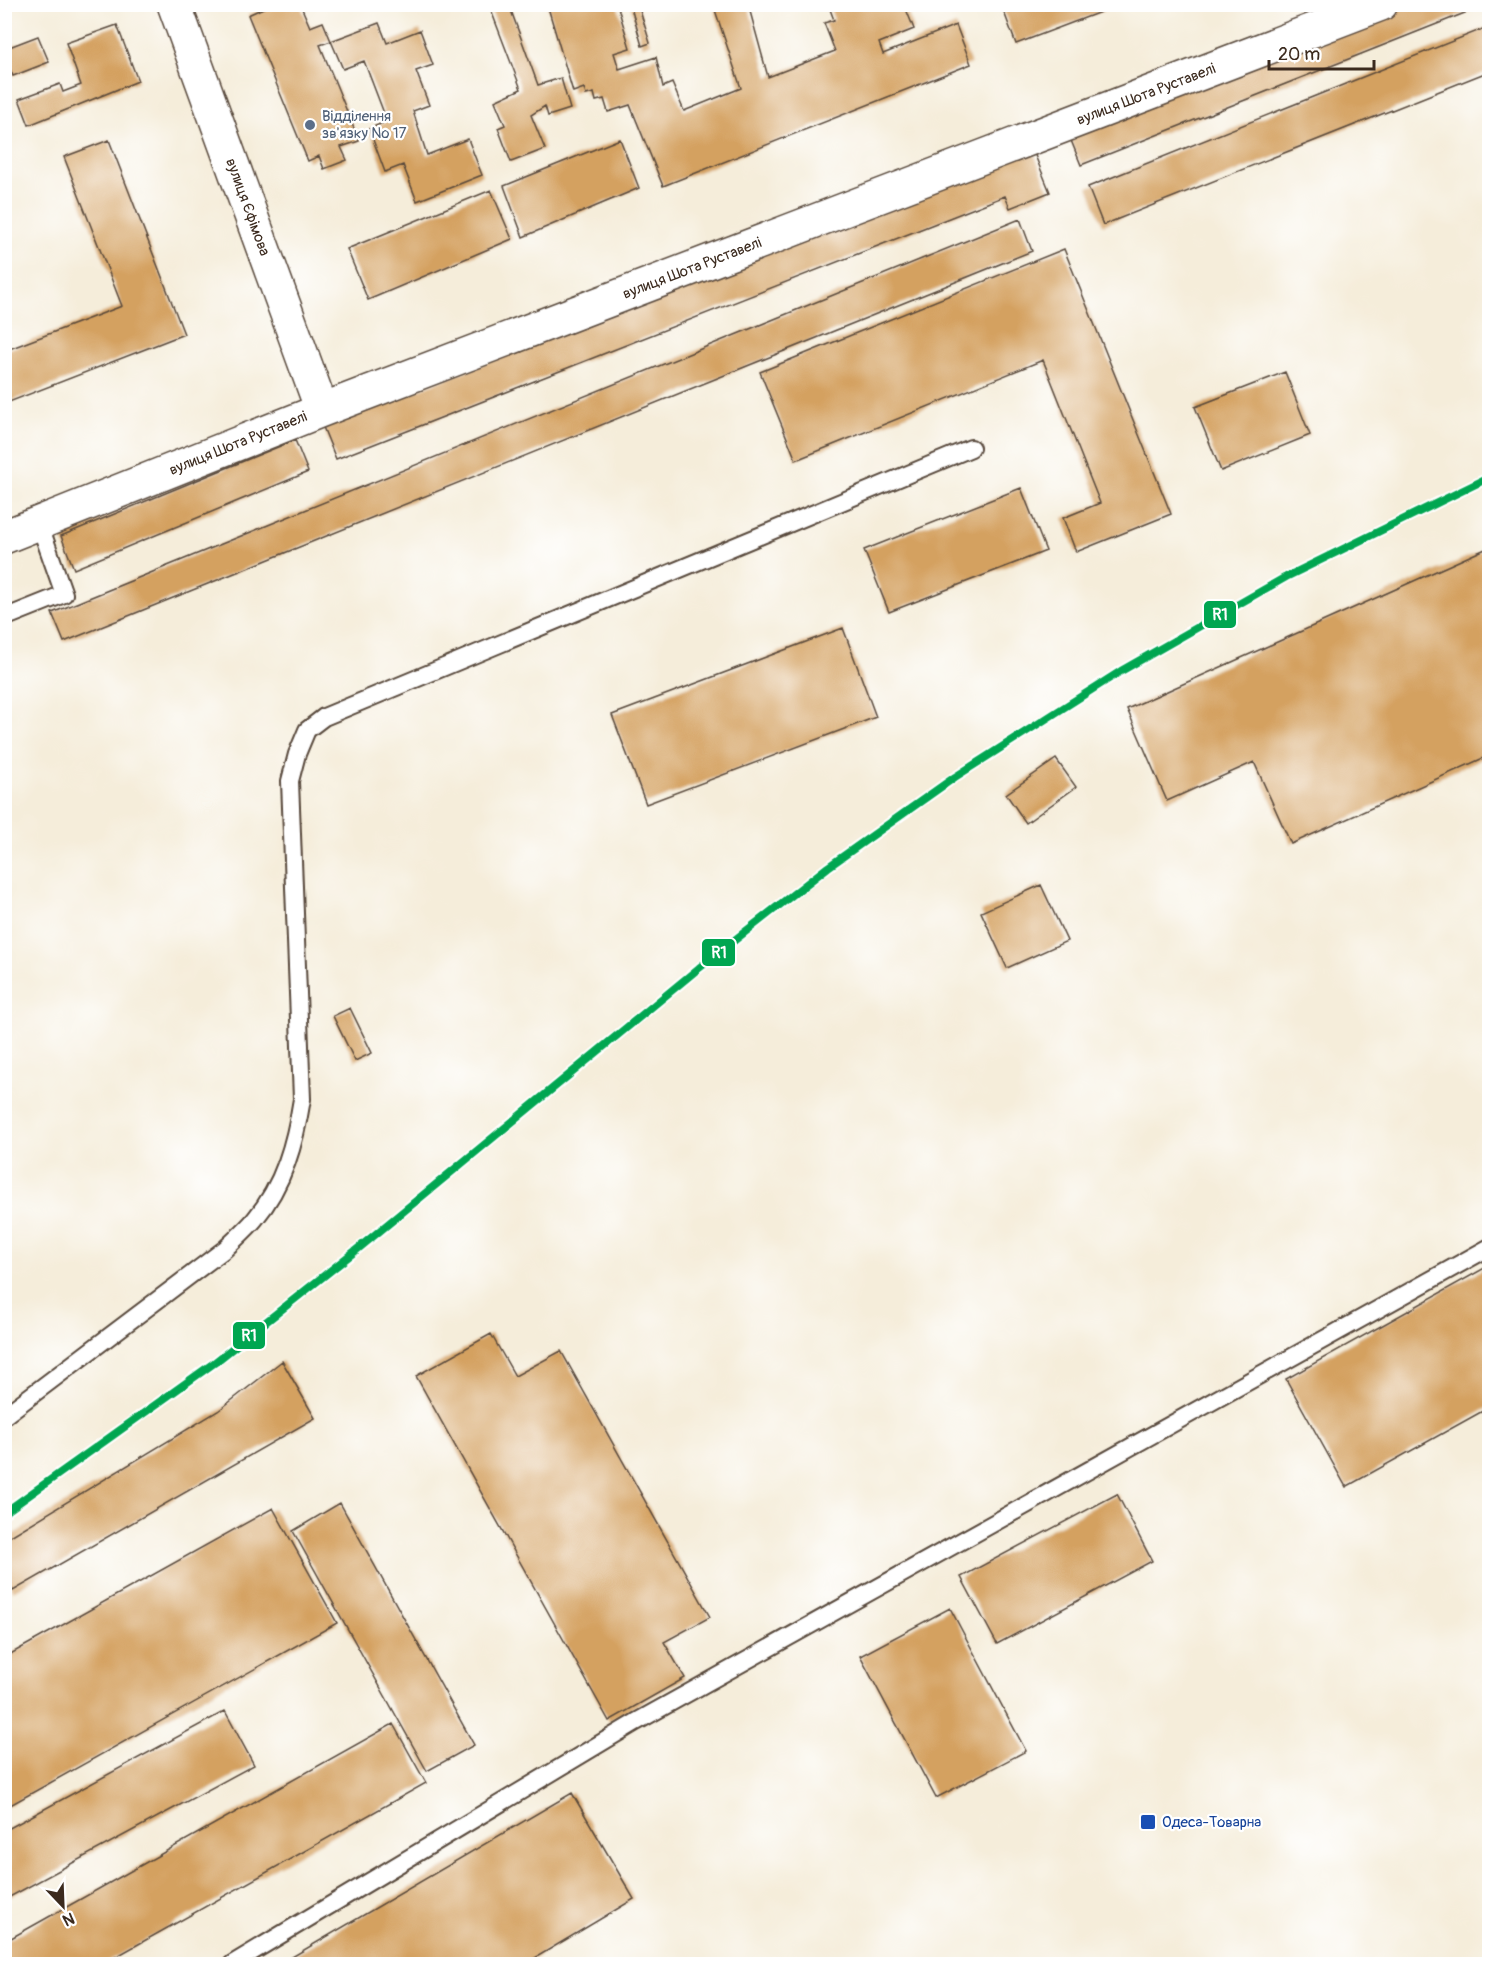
<svg xmlns="http://www.w3.org/2000/svg" width="1494" height="1969" viewBox="0 0 1494 1969" font-family="Pangolin,sans-serif">
	<style>
		.building { fill: #d4a160 }
		.lines { fill: none; stroke-linecap: round; stroke-linejoin: round }
		.lane-casing { stroke: #57473a; stroke-width: 20 }
		.street-casing { stroke: #57473a; stroke-width: 36 }
		.lane { stroke: #fff; stroke-width: 16 }
		.street { stroke: #fff; stroke-width: 33 }
		.rail-1-casing { stroke: #fff; stroke-width: 12 }
		.rail-1 { stroke: #00a651; stroke-width: 8 }
		.service-dot { fill: #5c6f8a; stroke: #fff; stroke-width: 2 }
		.transit-dot { fill: #1a4fb4; stroke: #fff; stroke-width: 2 }
		.labels { text-anchor: middle; stroke-width: 4.5; stroke-linejoin: round; paint-order: stroke }
		.street-label { font-size: 15px; fill: #3b2a1e; stroke: #fff }
		.service-label { font-size: 15px; fill: #4e5e75; stroke: #fff; text-anchor: start }
		.transit-label { font-size: 15px; fill: #164399; stroke: #fff; text-anchor: start }
		.line-badge { stroke: #fff; stroke-width: 2 }
		.badge-label { font-size: 16px; text-anchor: middle; font-weight: bold; fill: #fff }
	</style>
	<rect width="100%" height="100%" fill="#fff"/>
	<filter id="ink" filterUnits="userSpaceOnUse"><feTurbulence type="fractalNoise" baseFrequency=".0167" numOctaves="2"/><feDisplacementMap in="SourceGraphic" scale="12" xChannelSelector="R" yChannelSelector="G"/><feConvolveMatrix kernelMatrix="1 2 1 2 8 2 1 2 1" color-interpolation-filters="sRGB"/></filter>
	<filter id="wash" filterUnits="userSpaceOnUse"><feTurbulence type="fractalNoise" baseFrequency=".008" numOctaves="4" result="noise"/><feDisplacementMap in="SourceGraphic" scale="24" xChannelSelector="R" yChannelSelector="G"/><feGaussianBlur stdDeviation="1.35" result="paint"/><feColorMatrix in="noise" values="0 0 0 0 0 0 0 0 0 0 0 0 0 0 0 0 0 1.4 0 .05"/><feComposite in="paint" operator="in"/></filter>
	<g filter="url(#wash)">
		<rect width="100%" height="100%" fill="#f5edda"/>
		<g id="blocks">
			<path class="building" d="M272 4H300L310 27 323 22 331 41 320 45 359 141 341 147 347 160 324 169 319 156 308 161 248 15Z
				M547 4H617L630 48 614 53 619 69 656 57 663 87 672 83 684 111 741 88 713 4H748L768 77 835 51 824 23 834 20 828 4H904L914 29 879 43 883 54 956 25 971 64 663 186 630 105 608 112 604 99 596 101 594 93 586 95 584 88 573 92Z
				M630 4H638L650 43 642 46Z
				M1001 4H1119V5L1016 44Z
				M1392 4 1485 5 1081 165 1068 133Z
				M489 5H509L538 85 561 78 570 109 548 116 545 106 531 115 545 149 511 162 498 128 505 125 495 101 521 89Z
				M379 23 387 43 420 30 433 65 416 71 429 105 413 111 427 155 468 139 482 175 417 201 403 165 385 172 369 129 387 121 364 61 343 69 331 41Z
				M117 25 138 81 29 125 19 99 60 84 63 92 81 85 66 43Z
				M1490 26V71L1103 225 1088 187Z
				M38 36 49 62 13 76 4 55V49Z
				M620 139 639 188 523 237 504 186Z
				M109 140 184 334 4 404V351L122 306 64 157Z
				M1032 148 1050 192 1010 208 1005 196 336 459 323 427Z
				M491 190 512 239 368 300 347 249Z
				M1020 219 1032 251 64 642 52 613Z
				M1064 249 1171 514 1076 552 1063 518 1100 503 1043 360 796 460 760 372Z
				M1285 372 1310 435 1221 471 1195 407Z
				M295 440 308 472 74 569 61 536Z
				M1021 488 1046 551 889 612 864 550Z
				M1490 547V755L1291 844 1254 762 1167 801 1127 709Z
				M843 628 876 717 646 804 612 715Z
				M1056 759 1076 787 1026 823 1006 794Z
				M1041 885 1067 941 1007 968 981 912Z
				M350 1008 372 1053 355 1061 333 1016Z
				M1490 1265V1407L1346 1487 1286 1379Z
				M491 1334 515 1376 561 1351 710 1617 664 1642 685 1678 609 1721 416 1376Z
				M282 1361 315 1418 13 1591 4 1576V1540L218 1411Z
				M1117 1494 1152 1561 997 1644 961 1577Z
				M340 1503 474 1745 427 1771 293 1531Z
				M273 1508 337 1623 5 1808V1657Z
				M950 1608 1026 1751 936 1798 860 1656Z
				M225 1711 254 1765 4 1900V1831Z
				M393 1724 426 1783 103 1964H4V1942Z
				M572 1793 634 1899 525 1964H280Z"/>
		</g>
	</g>
	<g filter="url(#ink)">
		<use href="#blocks" fill-opacity="0" stroke="#57473a" stroke-width="1.5"/>
		<g class="lines">
			<g class="lane-casing">
				<path id="lane" d="M4 618 64 594 39 523
					M4 1416 225 1249C235 1239 246 1230 255 1219 284 1184 295 1143 302 1099L290 781 297 754 307 730 324 717 971 448
					M232 1964 636 1722 1490 1247"/>
			</g>
			<g class="street-casing">
				<path id="street" d="M174 4 322 410
					M4 537 322 410 1381 4"/>
			</g>
			<use href="#lane" class="lane"/>
			<use href="#street" class="street"/>
			<g class="rail-1-casing">
				<path id="rail-1" d="M4 1513 214 1363 354 1252 699 968 828 867 955 777 1121 671 1286 577 1490 477"/>
			</g>
			<use href="#rail-1" class="rail-1"/>
		</g>
	</g>
	<circle class="service-dot" cx="310" cy="125" r="6"/>
	<rect class="transit-dot" x="1140" y="1814" width="16" height="16" rx="3"/>
	<g class="labels">
		<g class="street-label">
			<text transform="translate(1146 94) rotate(-21)" y="5">вулиця Шота Руставелі</text>
			<text transform="translate(248 207) rotate(70)" y="5">вулиця Єфімова</text>
			<text transform="translate(692 268) rotate(-21)" y="5">вулиця Шота Руставелі</text>
			<text transform="translate(238 443) rotate(-22)" y="5">вулиця Шота Руставелі</text>
		</g>
		<g class="service-label">
			<text x="322" y="121">Відділення<tspan x="322" dy="17">зв'язку № 17</tspan></text>
		</g>
		<g class="transit-label">
			<text x="1162" y="1827">Одеса-Товарна</text>
		</g>
	</g>
	<g class="line-badge">
		<rect x="1203" y="600" width="34" height="29" rx="6" fill="#00a651"/>
		<rect x="701" y="938" width="35" height="29" rx="6" fill="#00a651"/>
		<rect x="232" y="1321" width="34" height="29" rx="6" fill="#00a651"/>
	</g>
	<g class="badge-label">
		<text x="1220" y="620">R1</text>
		<text x="719" y="958">R1</text>
		<text x="249" y="1341">R1</text>
	</g>
	<rect width="1494" height="1969" fill="none" stroke="#fff" stroke-width="24"/>
	<g transform="translate(63 1906) rotate(157)" stroke="#ffffff" stroke-width="4.5" paint-order="stroke">
	<path d="M0-4.5L10 22L0 15L-10 22Z" fill="#3b2a1e"/>
	<text y="-9" font-size="16" font-weight="bold" text-anchor="middle" fill="#3b2a1e">N</text>
	</g>
	<path d="M1269 60v9h105v-9" fill="none" stroke="#3b2a1e" stroke-width="3"/>
	<text x="1278" y="60" font-size="18" fill="#3b2a1e" stroke="#ffffff" stroke-width="4.5" paint-order="stroke">20 m</text>
</svg>
